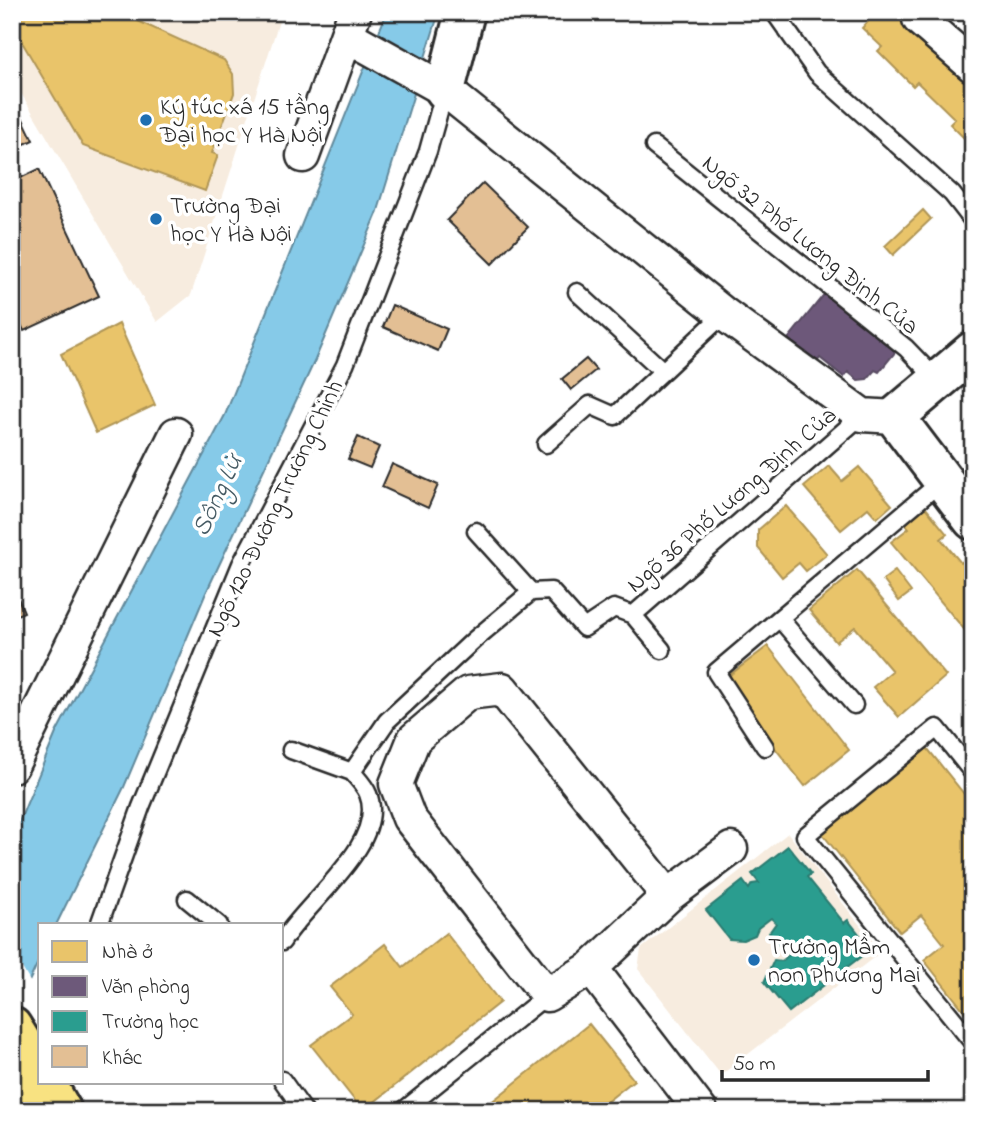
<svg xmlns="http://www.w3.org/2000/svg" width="985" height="1123" viewBox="0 0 985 1123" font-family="'Indie Flower',sans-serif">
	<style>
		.built { fill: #f7ecdf }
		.water { fill: #86cae8; stroke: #628a9c; stroke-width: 2 }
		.pier { fill: #fff }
		.homes { fill: #e9c46a; stroke: #b09657; stroke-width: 2 }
		.offices { fill: #6d597a; stroke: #594b62; stroke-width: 2 }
		.schools { fill: #2a9d8f; stroke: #2a7b71; stroke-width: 2 }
		.building { fill: #e3bf94; stroke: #2b2b2b; stroke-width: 2 }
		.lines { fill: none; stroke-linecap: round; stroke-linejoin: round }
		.service-casing { stroke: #2b2b2b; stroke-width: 21 }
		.minor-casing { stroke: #2b2b2b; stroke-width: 37 }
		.tertiary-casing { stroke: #2b2b2b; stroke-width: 44 }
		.primary-casing { stroke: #2b2b2b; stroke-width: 44 }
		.trunk-casing { stroke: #2b2b2b; stroke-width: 44 }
		.service { stroke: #fff; stroke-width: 16 }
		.minor { stroke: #fff; stroke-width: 32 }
		.tertiary { stroke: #fff; stroke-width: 38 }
		.primary { stroke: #f8e281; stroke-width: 38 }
		.trunk { stroke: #f8e281; stroke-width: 38 }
		.poi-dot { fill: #1f6fb2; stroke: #fff; stroke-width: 2.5 }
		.labels { text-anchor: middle; stroke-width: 7; stroke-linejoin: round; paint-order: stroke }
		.poi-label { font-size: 24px; fill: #2b2b2b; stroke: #fff; text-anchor: start }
		.street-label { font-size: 24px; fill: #2b2b2b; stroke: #fff }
		.water-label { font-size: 26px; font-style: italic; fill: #465b64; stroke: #fff }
	</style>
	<rect width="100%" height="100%" fill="#fff"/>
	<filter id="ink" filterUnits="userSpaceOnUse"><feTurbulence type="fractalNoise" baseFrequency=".0143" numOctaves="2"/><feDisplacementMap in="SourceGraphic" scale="14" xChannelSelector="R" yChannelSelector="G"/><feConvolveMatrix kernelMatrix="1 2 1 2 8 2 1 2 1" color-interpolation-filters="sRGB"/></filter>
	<g filter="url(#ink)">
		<path class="built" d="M12 12H282L191 295 157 322 12 78Z
			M788 833 881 952 721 1075 638 969 641 949Z"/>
		<path class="water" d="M387 12H439L377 214 315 360 205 595 124 787 56 925H40V958L12 1018V839L56 733 225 415Z"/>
		<path class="pier" d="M12 951 32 985 12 1022Z"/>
		<path class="homes" d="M12 12H118L224 60 233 74 234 93 212 153 218 155 205 191 83 146 12 25Z
			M877 12H925L973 72V147L950 124 955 119 917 82 913 86 878 51 882 47 862 28Z
			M923 210 931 219 893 255 885 246Z
			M119 324 155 405 96 433 61 354Z
			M829 466 842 481 859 467 892 505 877 518 868 508 841 530 804 487Z
			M786 506 827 554 806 571 799 563 782 577 758 548V530Z
			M925 507 947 534 941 539 961 563 967 557 973 564V640L891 542 909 528 905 523Z
			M857 570 946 676 899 717 873 687 892 671 855 627 836 642 809 610Z
			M895 571 911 592 899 601 883 580Z
			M768 646 849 750 805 786 722 681Z
			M923 743 973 805V1022L924 960 944 944 921 915 900 932 817 827Z
			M446 933 500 1002 363 1111 311 1045 352 1014 330 987 385 944 403 967Z
			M589 1024 634 1080 595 1111H480Z"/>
		<path class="offices" d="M826 292 897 350 879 372 875 370 867 379 858 380 848 372 844 377 820 358 817 362 788 339Z"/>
		<path class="schools" d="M788 846 811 874 807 877 844 923 848 920 871 949 834 977 826 968 824 973 816 976 824 985 789 1012 764 982 774 960 782 961 796 949 790 942 782 946 772 941 769 933 776 923 771 918 758 928 755 935 743 940 729 939 706 910 743 881 749 889 752 884 759 883 752 874Z"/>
		<path class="building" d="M12 96 33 140 12 150Z
			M39 169 99 296 24 331 12 305V182Z
			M483 183 528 227 492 264 447 220Z
			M392 305 447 329 438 351 383 327Z
			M586 359 596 370 571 390 562 379Z
			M358 437 379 447 370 468 348 459Z
			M392 464 438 485 428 508 382 487Z
			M12 584 24 612 12 617Z"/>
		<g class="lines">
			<g class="service-casing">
				<path id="service" d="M774 12 817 73 952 194 973 221
					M654 146 906 348 937 380
					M577 292 663 371
					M546 444 590 405 615 416 724 314
					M476 531 531 592
					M633 615 862 415
					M633 615 662 650
					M780 619 854 705
					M765 747 716 672 943 480
					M291 750 352 772 387 721 474 640 531 592 551 591 584 628 614 608 633 615
					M973 773 937 728 805 836 973 1043
					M187 899 219 925
					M99 925 141 807 241 564 345 365 428 151 445 90
					M282 942C304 904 388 843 368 794 365 786 357 778 352 772
					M282 1080 304 1111
					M403 1111 547 995"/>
			</g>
			<g class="minor-casing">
				<path id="minor" d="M919 19 973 66
					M348 36 445 90 724 314 862 415 895 417
					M303 156 355 12
					M12 766 176 434
					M668 896 502 689 468 693 414 739 396 784 409 818 547 995 591 968 668 896 731 849
					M591 968 701 1111"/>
			</g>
			<g class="tertiary-casing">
				<path id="tertiary" d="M445 90 465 12
					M973 351 895 417 973 520"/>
			</g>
			<g class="primary-casing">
				<path id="primary" d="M12 1027 40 1072
					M46 1083 62 1111"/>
			</g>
			<g class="trunk-casing">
				<path id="trunk" d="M12 1066 37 1111"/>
			</g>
			<use href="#service" class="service"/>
			<use href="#minor" class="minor"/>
			<use href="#tertiary" class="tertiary"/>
			<use href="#primary" class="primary"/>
			<use href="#trunk" class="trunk"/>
		</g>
	</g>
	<g class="poi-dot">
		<circle cx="146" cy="120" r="7"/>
		<circle cx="156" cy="219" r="7"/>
		<circle cx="754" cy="960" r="7"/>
	</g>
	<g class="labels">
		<g class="poi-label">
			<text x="160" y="114">Ký túc xá 15 tầng<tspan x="160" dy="28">Đại học Y Hà Nội</tspan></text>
			<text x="170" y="213">Trường Đại<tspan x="170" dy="28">học Y Hà Nội</tspan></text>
			<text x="768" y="954">Trường Mầm<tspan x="768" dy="28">non Phương Mai</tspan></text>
		</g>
		<g class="street-label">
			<text transform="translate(811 244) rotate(39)" y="8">Ngõ 32 Phố Lương Định Của</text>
			<text transform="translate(731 499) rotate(-41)" y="8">Ngõ 36 Phố Lương Định Của</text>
			<text transform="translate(274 508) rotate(-64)" y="8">Ngõ 120 Đường Trường Chinh</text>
		</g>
		<g class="water-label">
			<text transform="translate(216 495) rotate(-65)" y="9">Sông Lừ</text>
		</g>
	</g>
	<rect width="985" height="1123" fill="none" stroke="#fff" stroke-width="42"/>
	<rect x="21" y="21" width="943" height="1081" fill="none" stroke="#2b2b2b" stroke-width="2.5" filter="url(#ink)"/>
	<rect x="38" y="923" width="245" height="161" fill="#ffffff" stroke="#aaaaaa" stroke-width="2"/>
	<rect x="52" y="941" width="35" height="21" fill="#e9c46a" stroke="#aaaaaa" stroke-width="2"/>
	<text x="102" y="958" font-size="21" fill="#2b2b2b">Nhà ở</text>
	<rect x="52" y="976" width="35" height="21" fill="#6d597a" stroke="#aaaaaa" stroke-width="2"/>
	<text x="102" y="993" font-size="21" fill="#2b2b2b">Văn phòng</text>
	<rect x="52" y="1011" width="35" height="21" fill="#2a9d8f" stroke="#aaaaaa" stroke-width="2"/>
	<text x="102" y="1028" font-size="21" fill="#2b2b2b">Trường học</text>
	<rect x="52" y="1046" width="35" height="21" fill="#e3bf94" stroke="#aaaaaa" stroke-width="2"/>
	<text x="102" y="1064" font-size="21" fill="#2b2b2b">Khác</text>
	<path d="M722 1070v10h206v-10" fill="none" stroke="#2b2b2b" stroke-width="3.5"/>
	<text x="733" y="1070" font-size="21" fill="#2b2b2b" stroke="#ffffff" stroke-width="5" paint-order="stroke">50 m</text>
</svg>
